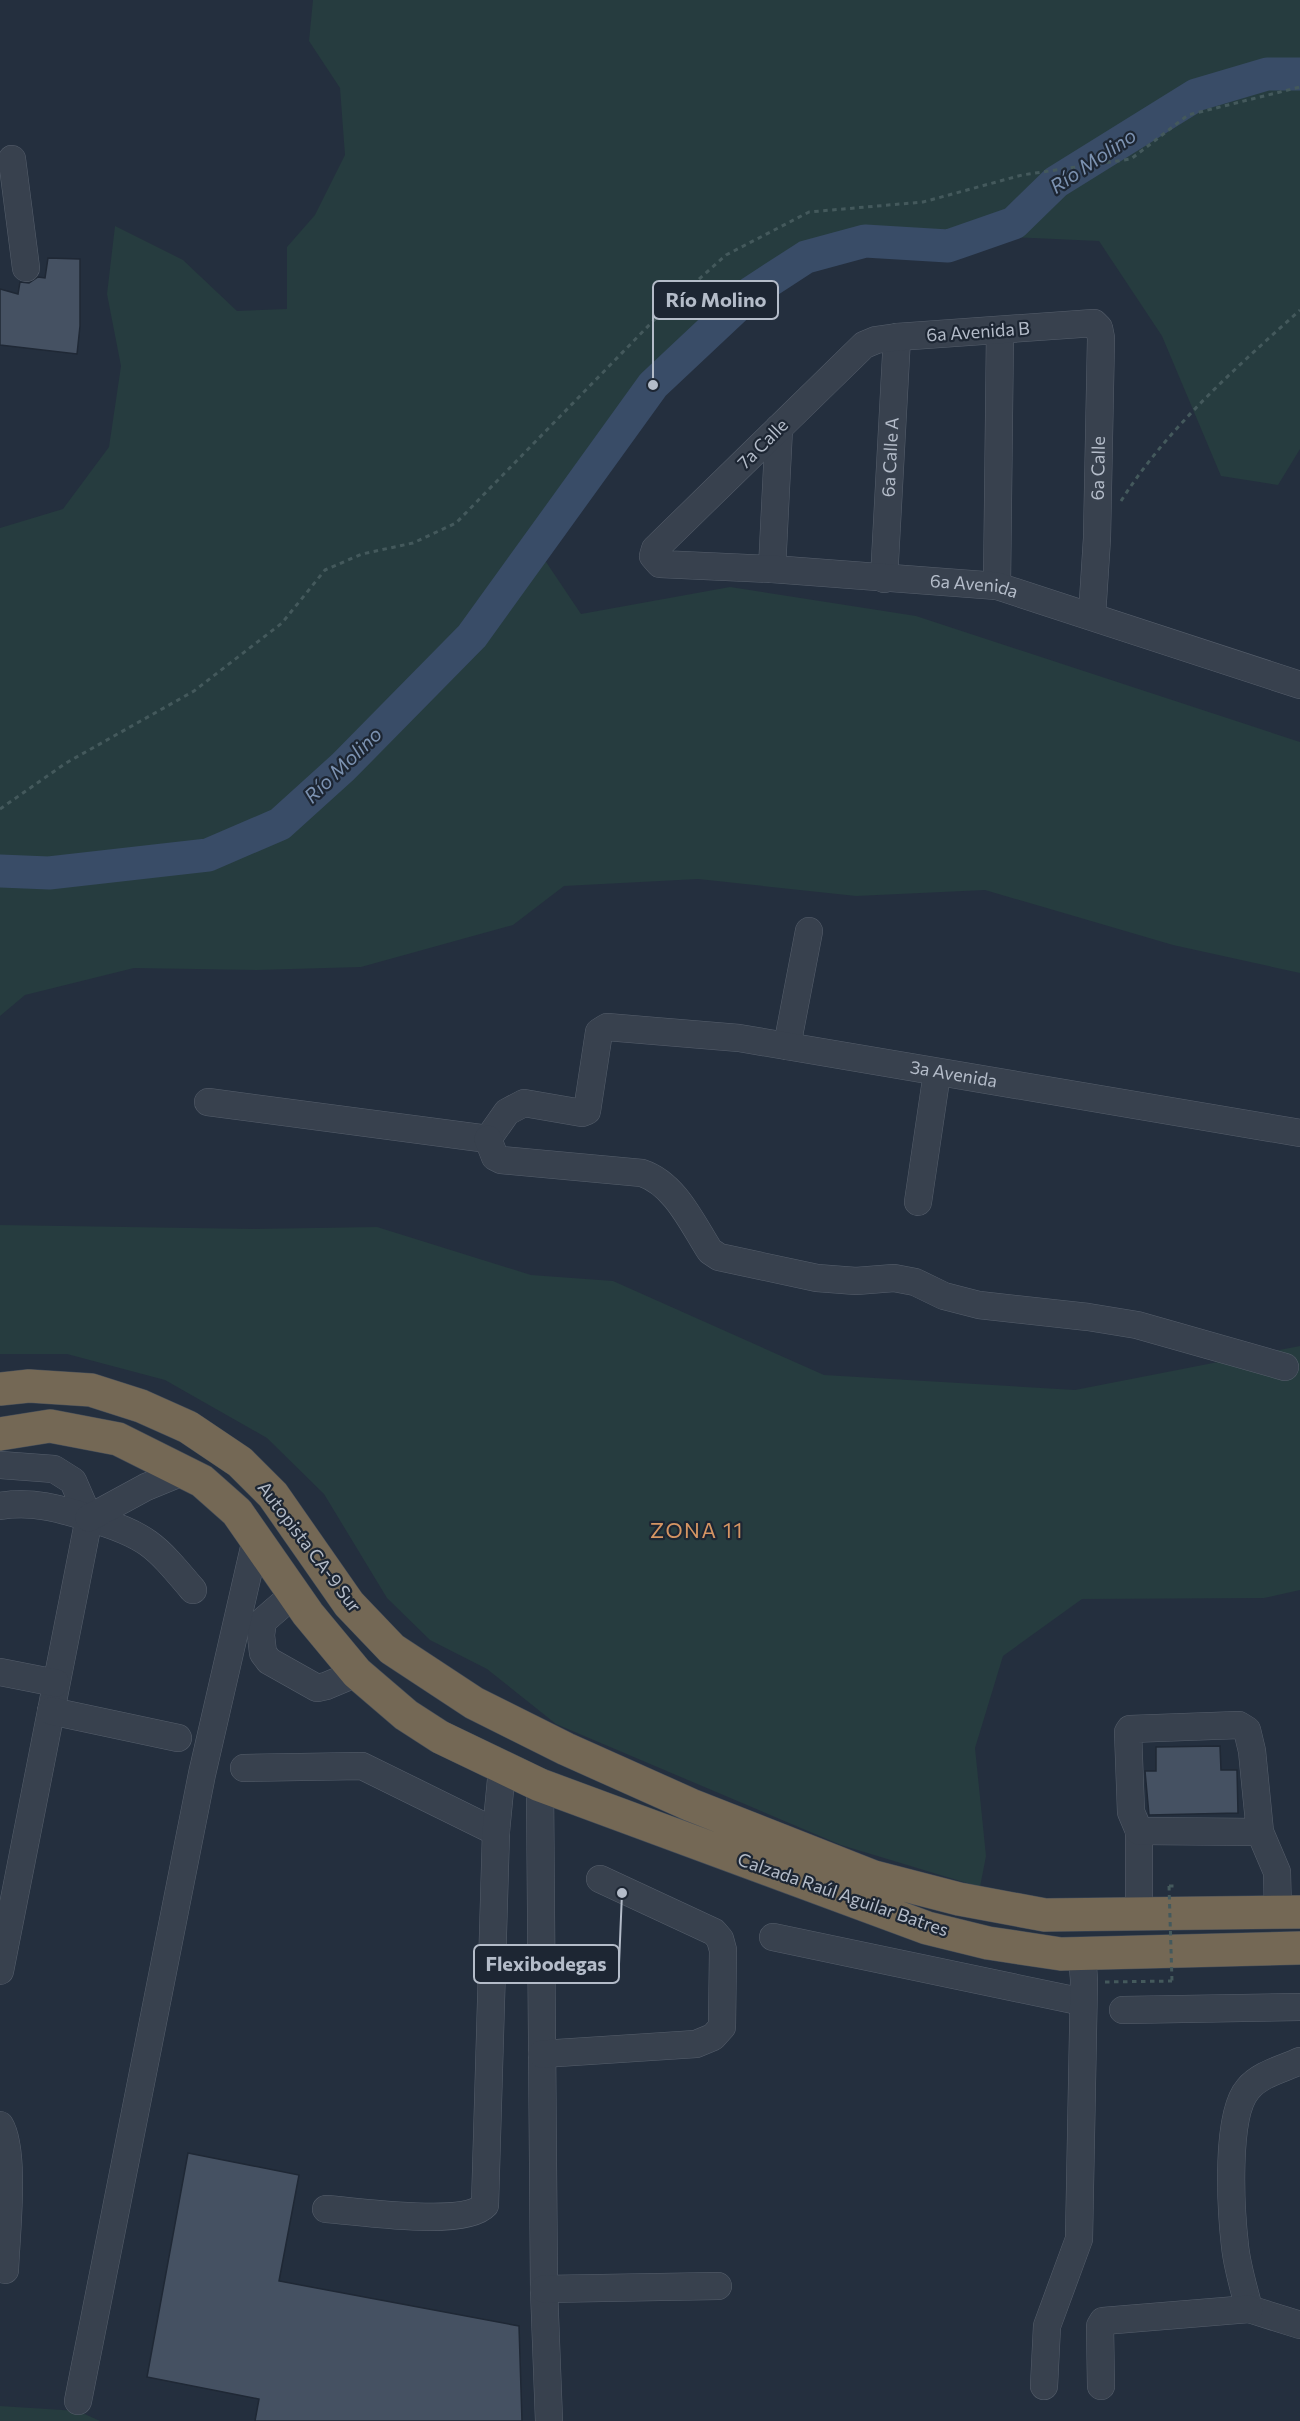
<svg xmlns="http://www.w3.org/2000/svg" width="1300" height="2421" viewBox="0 0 1300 2421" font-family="Commissioner,sans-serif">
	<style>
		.green { fill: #263c3f }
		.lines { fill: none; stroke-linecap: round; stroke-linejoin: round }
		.river { stroke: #394c67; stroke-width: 33 }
		.building { fill: #455162; stroke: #1f2835; stroke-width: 1.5 }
		.minor-casing { stroke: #565f6c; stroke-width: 28 }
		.highway-casing { stroke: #434c59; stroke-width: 34 }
		.path { stroke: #44595c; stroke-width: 3; stroke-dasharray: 4.5 4.5; stroke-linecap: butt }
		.minor { stroke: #38414e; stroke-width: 27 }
		.highway { stroke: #746855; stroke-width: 33 }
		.path-bridge { stroke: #44595c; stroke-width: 3; stroke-dasharray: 4.5 4.5; stroke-linecap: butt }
		.labels { text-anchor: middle; stroke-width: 4.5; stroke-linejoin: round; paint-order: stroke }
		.street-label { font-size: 18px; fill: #b4bcc9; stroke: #1d2633 }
		.water-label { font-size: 20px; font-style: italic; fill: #7c92b1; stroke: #1d2633 }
		.quarter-label { font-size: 21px; letter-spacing: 1.5px; fill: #d59563; stroke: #1d2633 }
		.leader { fill: none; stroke: #b4bcc9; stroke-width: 2 }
		.callout-dot { fill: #b4bcc9; stroke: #1d2633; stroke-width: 2 }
		.callout { fill: #1d2633; stroke: #b4bcc9; stroke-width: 2 }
		.callout-label { font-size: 20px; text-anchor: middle; font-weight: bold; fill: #b4bcc9 }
	</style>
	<rect width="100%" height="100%" fill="#242f3e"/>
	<path class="green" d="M313 0H1300V449L1278 485 1221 476 1162 336 1099 241 927 233 786 271 637 410 532 541 581 614 730 587 916 616 1300 742V973L1173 945 985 890 856 896 698 879 564 886 513 925 361 967 257 970 134 968 25 995 0 1016V528L63 509 109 447 121 366 107 294 115 226 183 260 237 311 287 309V247L315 215 345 155 340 88 309 41Z
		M0 1225 254 1229 377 1227 531 1275 613 1281 824 1375 1075 1390 1300 1346V1590L1264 1598 1082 1599 1003 1656 975 1748 986 1856 980 1887 841 1845 556 1724 487 1669 430 1640 387 1598 324 1494 267 1438 165 1380 67 1354H0Z
		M0 2406 78 2411 100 2421H0Z"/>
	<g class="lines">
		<path class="river" d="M0 871 49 873 208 855 280 824 343 767 472 636 653 385 752 292 806 257 865 241 948 246 1014 223 1056 182 1196 95 1267 74H1300"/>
	</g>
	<path class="building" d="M48 258 80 259V326L77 354 0 345V289L18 294 20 282 29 283 38 277 45 278Z
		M1220 1746 1221 1770H1237L1238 1813 1149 1815 1145 1771H1156V1747Z
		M188 2153 299 2175 279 2281 519 2326 522 2421H255L259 2399 147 2377Z"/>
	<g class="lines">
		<g class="minor-casing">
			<g id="minor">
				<path d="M12 159 26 268"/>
				<path d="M772 569 779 428"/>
				<path id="s1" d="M884 579 897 337"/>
				<path d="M997 586 1000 331"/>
				<path id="s2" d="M1092 616 1097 538 1101 338 1099 328 1094 323 897 337 876 340 864 345 655 549 653 556 660 564 772 569 997 586 1300 685"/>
				<path d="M787 1046 809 931"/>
				<path d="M208 1102 488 1139"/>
				<path id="s3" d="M488 1139 507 1112 524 1103 582 1113 587 1111 599 1032 607 1027 739 1038 1300 1133"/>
				<path d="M488 1139 495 1157 501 1160 642 1173C675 1184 692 1223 710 1251L719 1257 817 1278 856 1281 894 1278 915 1282 944 1296 979 1305 1088 1317 1137 1325 1285 1367"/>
				<path d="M918 1202 937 1073"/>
				<path d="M0 1465 54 1469 73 1481 89 1518C147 1535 155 1545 193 1590"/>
				<path d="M0 1506C32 1501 59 1508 89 1518L0 1971"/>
				<path d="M89 1518 146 1487 185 1471"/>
				<path d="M294 1594 263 1621 261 1635 263 1653 269 1661 317 1688 326 1686 357 1673"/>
				<path d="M0 1672 56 1683"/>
				<path d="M51 1711 178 1738"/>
				<path d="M244 1768 362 1766 496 1832"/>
				<path d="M540 1785 544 2289 549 2421"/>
				<path d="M1139 1831V1914"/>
				<path d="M1260 1832 1139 1831 1131 1812 1128 1732 1130 1729 1239 1725 1247 1730 1252 1751 1260 1832 1277 1872 1278 1913"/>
				<path d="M773 1937 1083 2002"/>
				<path d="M1123 2010 1300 2007"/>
				<path d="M542 2054 696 2044 713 2037 722 2027 723 1950 720 1939 714 1932 600 1879"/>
				<path d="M1300 2061C1283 2069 1260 2074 1248 2089 1225 2115 1231 2211 1235 2246 1237 2267 1244 2288 1249 2309L1300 2325"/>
				<path d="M0 2125C16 2151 6 2237 5 2270"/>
				<path d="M326 2209C358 2211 464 2228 485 2205L496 1832 502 1769"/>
				<path d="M544 2289 718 2286"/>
				<path d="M1044 2386 1047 2326 1079 2239 1084 1980 1082 1954"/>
				<path d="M1101 2386 1100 2326 1103 2321 1249 2309"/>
				<path d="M78 2401 202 1774 256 1539"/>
			</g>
		</g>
		<g class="highway-casing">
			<path id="highway" d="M0 1389 29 1386 91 1390 141 1406 188 1427 240 1462 273 1495 349 1604 392 1649 474 1703 566 1749 691 1805 874 1877 959 1899 1045 1915 1300 1912
				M0 1434 50 1426 118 1439 202 1481 237 1512 308 1614 357 1673 406 1715 440 1737 540 1785 927 1928 988 1943 1061 1954 1300 1948"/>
		</g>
		<path class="path" d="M1121 501C1168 427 1236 368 1300 310
			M0 809 66 763 194 691 282 623 325 570 362 554 413 543 456 523 658 316 726 255 809 212 923 202 1022 175 1131 159 1188 115 1300 87
			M1169 1886H1178
			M1105 1982 1172 1981"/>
		<use href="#minor" class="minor"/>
		<use href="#highway" class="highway"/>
		<path class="path-bridge" d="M1169 1886 1172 1981"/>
	</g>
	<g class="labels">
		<g class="street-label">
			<text transform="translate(978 332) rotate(-4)" y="6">6a Avenida B</text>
			<text transform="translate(763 444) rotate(-45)" y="6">7a Calle</text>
			<text dy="6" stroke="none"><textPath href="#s1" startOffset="122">6a Calle A</textPath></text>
			<text dy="6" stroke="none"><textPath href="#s2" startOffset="148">6a Calle</textPath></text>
			<text dy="6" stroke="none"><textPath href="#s2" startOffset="1152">6a Avenida</textPath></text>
			<text dy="6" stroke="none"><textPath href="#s3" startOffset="556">3a Avenida</textPath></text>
			<text transform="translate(309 1547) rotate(53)" y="6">Autopista CA-9 Sur</text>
			<text transform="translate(843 1895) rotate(19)" y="6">Calzada Raúl Aguilar Batres</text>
		</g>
		<g class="water-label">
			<text transform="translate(1093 161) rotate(-34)" y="7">Río Molino</text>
			<text transform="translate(343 765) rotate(-44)" y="7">Río Molino</text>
		</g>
		<g class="quarter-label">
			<text x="697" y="1538">ZONA 11</text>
		</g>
	</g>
	<path class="leader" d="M653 385L653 300M622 1893L619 1964"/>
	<g class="callout-dot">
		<circle cx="653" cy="385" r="6"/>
		<circle cx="622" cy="1893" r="6"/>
	</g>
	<g class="callout">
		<rect x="653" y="281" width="125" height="38" rx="6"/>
		<rect x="474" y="1945" width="145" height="38" rx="6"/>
	</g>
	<g class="callout-label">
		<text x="716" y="307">Río Molino</text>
		<text x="546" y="1971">Flexibodegas</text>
	</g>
</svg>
